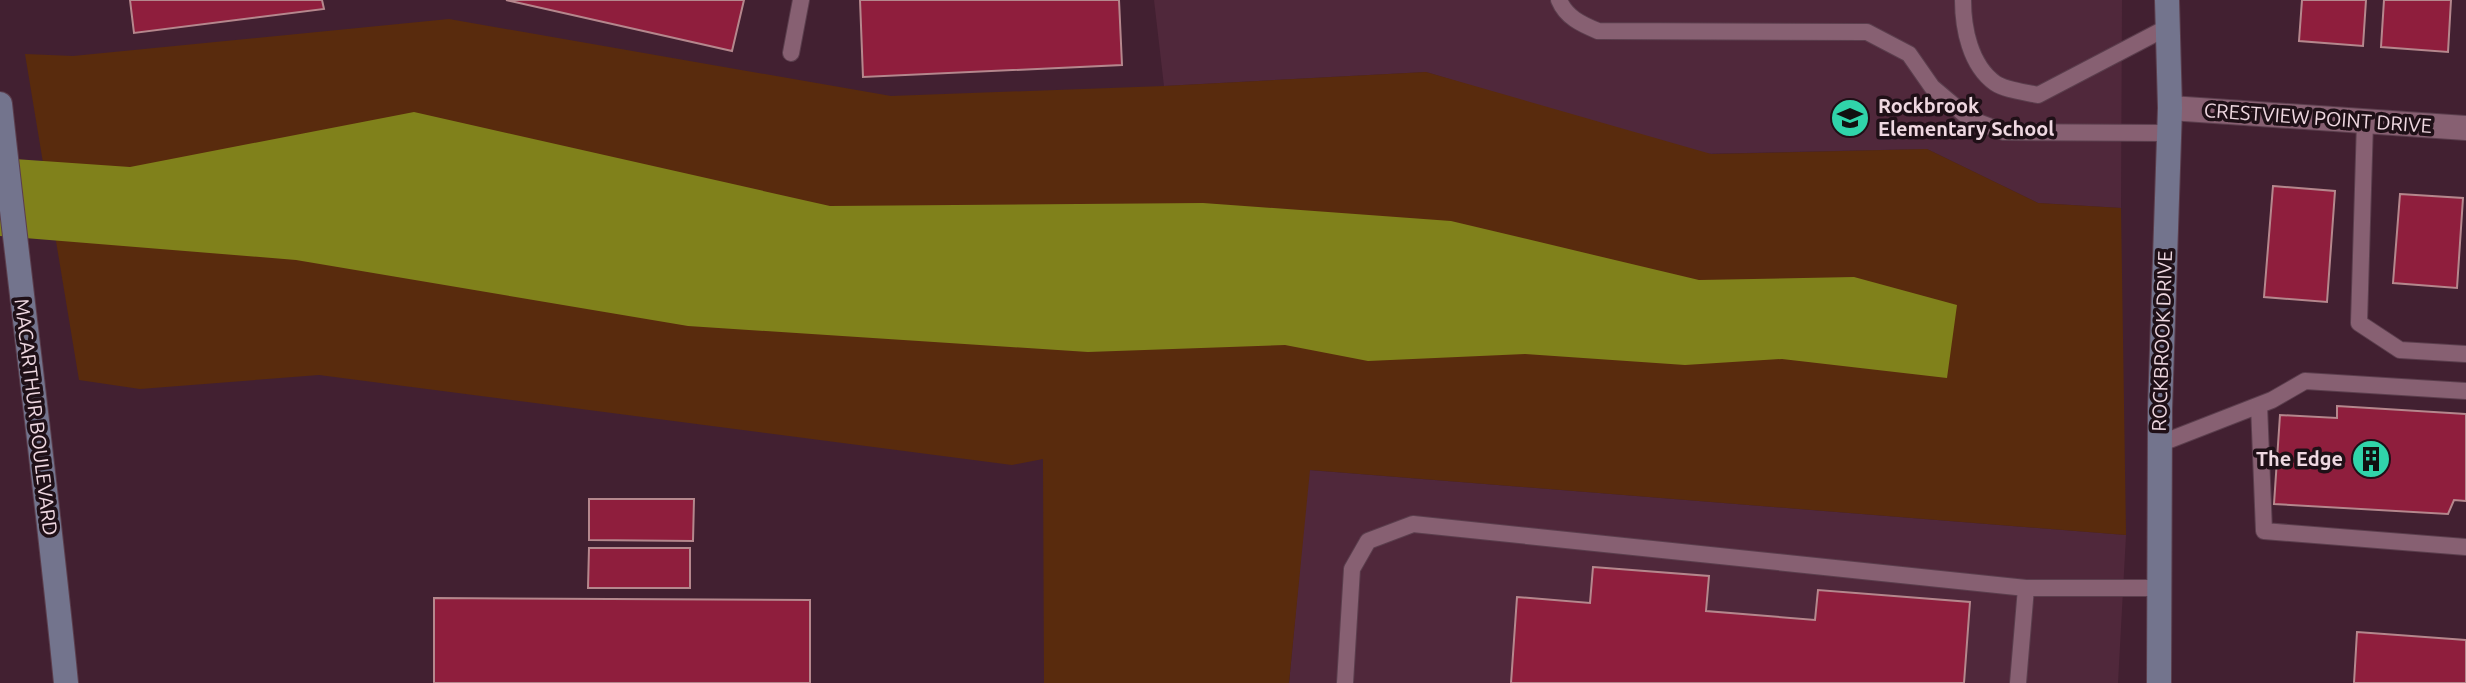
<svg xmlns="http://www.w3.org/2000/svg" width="2466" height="683" viewBox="0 0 2466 683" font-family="Ubuntu,sans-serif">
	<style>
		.built { fill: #50283b }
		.green { fill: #592b0d }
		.water { fill: #80811b }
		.building { fill: #8f1e3d; stroke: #b5878d; stroke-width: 2 }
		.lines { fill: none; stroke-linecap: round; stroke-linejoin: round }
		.lane-casing { stroke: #5b3e4d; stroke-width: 18 }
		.street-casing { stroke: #5b3e4d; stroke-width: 26 }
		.secondary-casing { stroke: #5b3e4d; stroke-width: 26 }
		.lane { stroke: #876072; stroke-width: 16 }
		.street { stroke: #876072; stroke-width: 24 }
		.secondary { stroke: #73748d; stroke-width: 24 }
		.labels { text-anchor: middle; stroke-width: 7; stroke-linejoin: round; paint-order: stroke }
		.poi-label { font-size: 20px; font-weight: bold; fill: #efd8e1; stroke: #1f1017; text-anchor: start }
		.street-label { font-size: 20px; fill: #efd8e1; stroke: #1f1017 }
	</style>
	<rect width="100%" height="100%" fill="#422031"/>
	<path class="built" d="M1154 0H2122L2121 208 2038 203 1927 149 1698 154 1426 72 1164 86Z
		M1309 470 2126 535 2118 683H1289Z"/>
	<path class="green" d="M449 19 891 96 1164 86 1426 72 1711 154 1927 149 2038 203 2121 208 2126 535 1310 470 1289 683H1044L1043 459 1012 465 319 375 140 389 79 380 25 54 73 56Z"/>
	<path class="water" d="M414 112 830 206 1203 203 1451 221 1699 280 1854 277 1957 305 1947 378 1782 359 1685 365 1525 354 1368 361 1285 345 1088 352 688 326 296 260 0 236V158L130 167Z"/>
	<path class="building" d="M130 0H322L324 9 134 33Z
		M506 0H744L732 51Z
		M860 0H1119L1122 65 863 77Z
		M2302 0H2366L2363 46 2299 41Z
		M2384 0H2451L2448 52 2381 47Z
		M2273 186 2335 191 2327 302 2264 297Z
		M2400 194 2463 198 2457 288 2393 283Z
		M2337 406 2466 414V501L2454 500 2448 514 2274 504 2280 415 2337 418Z
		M589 499H694L693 541 589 540Z
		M589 548H690V588H588Z
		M1593 567 1709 576 1706 611 1815 620 1818 590 1970 602 1964 683H1511L1517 597 1590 603Z
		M434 598 810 600V683H434Z
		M2357 632 2466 640V683H2354Z"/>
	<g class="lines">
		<g class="lane-casing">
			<path id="lane" d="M1559 0C1566 17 1581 24 1598 31L1867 32 1909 54 1932 87 1970 119 2004 132 2169 133
				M1963 0C1963 28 1970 65 1995 83 2005 90 2025 92 2038 95L2166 28
				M791 53 801 0
				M2365 122 2359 323 2400 350 2466 354
				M2259 405 2264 531 2466 547
				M2159 444 2272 400 2305 381 2466 391
				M1345 683 1352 569 1368 541 1413 524 2026 588H2161
				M2018 683 2026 588"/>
		</g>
		<g class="street-casing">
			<path id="street" d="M2170 108 2466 128"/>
		</g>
		<g class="secondary-casing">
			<path id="secondary" d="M0 104C21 297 47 490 66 683
				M2159 683 2160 409 2170 108 2167 0"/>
		</g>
		<use href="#lane" class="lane"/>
		<use href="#street" class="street"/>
		<use href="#secondary" class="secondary"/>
	</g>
	<defs>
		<g id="school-disc" transform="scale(2)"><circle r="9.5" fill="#30d4aa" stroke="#1f1017"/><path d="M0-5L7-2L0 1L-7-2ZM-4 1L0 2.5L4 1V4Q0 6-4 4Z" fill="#111"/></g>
		<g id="building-disc" transform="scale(2)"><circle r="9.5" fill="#30d4aa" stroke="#1f1017"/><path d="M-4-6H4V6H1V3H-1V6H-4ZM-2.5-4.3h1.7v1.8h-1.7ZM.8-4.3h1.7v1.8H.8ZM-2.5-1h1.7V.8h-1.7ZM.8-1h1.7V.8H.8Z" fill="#111"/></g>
	</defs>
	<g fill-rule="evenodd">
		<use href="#school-disc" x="1850" y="118"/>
		<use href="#building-disc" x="2371" y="459"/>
	</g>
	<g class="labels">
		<g class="poi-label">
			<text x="1878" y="113">Rockbrook<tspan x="1878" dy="23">Elementary School</tspan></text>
			<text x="2343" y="466" text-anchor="end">The Edge</text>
		</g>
		<g class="street-label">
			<text transform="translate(2318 118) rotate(4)" y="7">CRESTVIEW POINT DRIVE</text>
			<text transform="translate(2162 341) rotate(-88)" y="7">ROCKBROOK DRIVE</text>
			<text transform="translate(36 417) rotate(83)" y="7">MACARTHUR BOULEVARD</text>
		</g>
	</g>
</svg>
